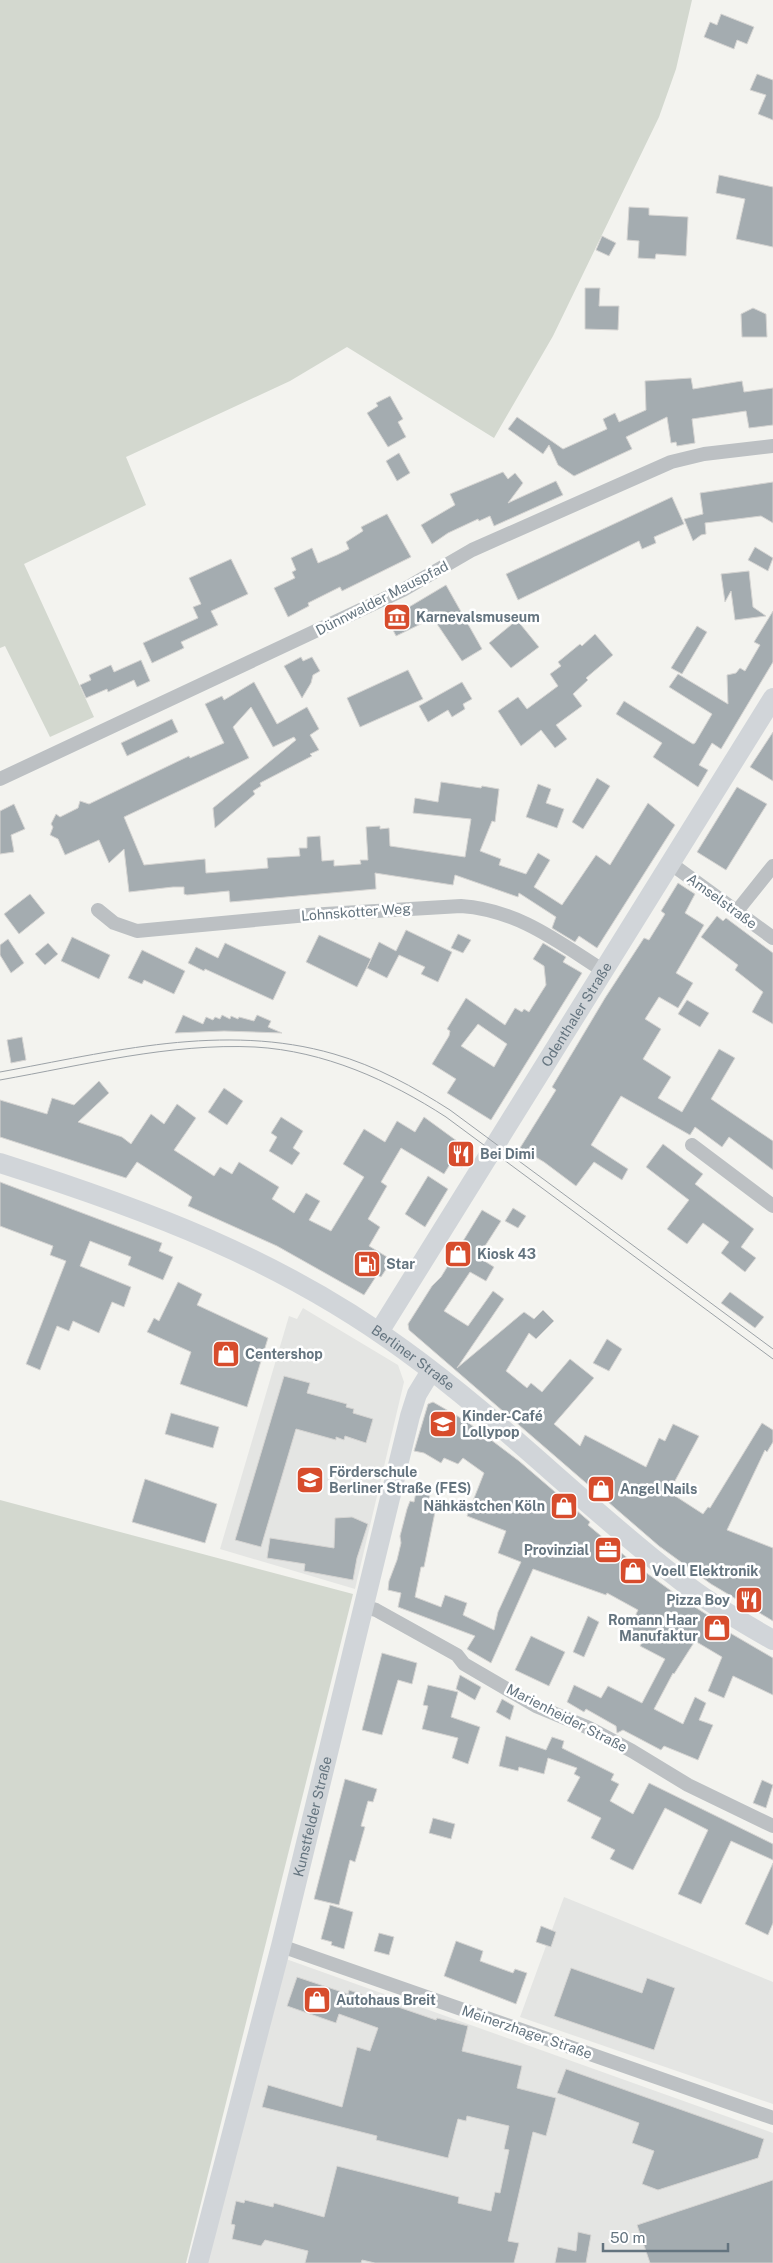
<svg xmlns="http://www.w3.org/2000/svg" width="773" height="2263" viewBox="0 0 773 2263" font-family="'Public Sans',sans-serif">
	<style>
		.built { fill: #e4e5e3 }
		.green { fill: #d3d8cf }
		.building { fill: #a4acb0; stroke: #d5d4d2; fill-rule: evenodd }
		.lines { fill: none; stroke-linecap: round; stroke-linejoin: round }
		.minor { stroke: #bcc0c3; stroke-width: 14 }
		.secondary { stroke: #d1d5d9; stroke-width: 20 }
		.tram { stroke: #9ca2a7; stroke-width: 1 }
		.labels { text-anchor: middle; stroke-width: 5; stroke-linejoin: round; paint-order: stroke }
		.street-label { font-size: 14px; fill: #64747f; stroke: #fff }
		.poi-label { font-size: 14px; font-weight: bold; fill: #64747f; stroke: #fff; text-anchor: start }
	</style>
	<rect width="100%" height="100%" fill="#f3f3ef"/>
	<path class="built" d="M303 1308 398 1365 404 1382 355 1589 220 1549 289 1316 297 1319Z
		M564 1897 773 1982V2104L520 2017Z
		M286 1959 773 2133V2263H207Z"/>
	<path class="green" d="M0 0H692L676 69 659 117 553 336 494 438 347 347 290 381 126 457 146 505 24 564 94 717 50 737 5 646 0 648Z
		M0 1500 353 1594 186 2263H0Z"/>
	<path class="building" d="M721 14 754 27 747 44 737 40 734 49 704 37 710 22 717 25Z
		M757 74 773 80V120L758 114 766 95 750 90Z
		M719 175 773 187V247L736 239 745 199 716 193Z
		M629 207 649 208V215L688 217 686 256 656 254 655 259 638 258 639 241 627 240Z
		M602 236 616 243 609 256 596 250Z
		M585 288H600L599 306H619L618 330 585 329Z
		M753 308 766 314 767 337H742L741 314Z
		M691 378 693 389 742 381 744 392 773 388V425L749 428 746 411 692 419 695 443 677 446 676 442 671 443 667 417 626 437 632 449 574 476 558 465 549 445 543 454 508 429 517 417 563 449 607 429 603 419 615 413 619 422 646 410 645 381Z
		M390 396 403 419 398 422 406 437 388 447 367 413 378 406 376 403Z
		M399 453 410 473 397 481 386 461Z
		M503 472 508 479 515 473 523 483 508 503 556 481 563 495 494 526 490 516 479 521 478 519 448 533 432 544 421 525 455 505 450 494Z
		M773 482V523L761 516 705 523 706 534 701 535 693 541 684 519 703 514 700 493Z
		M672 497 684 524 654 537 656 543 642 549 639 541 518 600 506 574Z
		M387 514 411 557 342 591 340 587 308 603 309 606 288 617 274 588 295 578 292 572 296 570 291 558 312 548 318 563 337 555 349 549 346 542 363 531 361 527Z
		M755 547 773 558 768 571 748 560Z
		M231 559 248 594 211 611 218 625 181 642 184 648 152 663 143 643 198 618 193 607 201 604 189 578Z
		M749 571 753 607 766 616 735 620 731 591 725 602 721 574Z
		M446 585 482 649 462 661 433 618 396 636 386 616 404 610Z
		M773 611V662L721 749 712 743 699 765 708 770 698 787 653 757 662 743 616 714 624 701 693 744 695 743 712 714 669 687 678 674 728 704 727 675 736 673 740 668 745 671 760 645 754 642Z
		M517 620 539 647 511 668 489 643Z
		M697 626 707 632 682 674 671 668Z
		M595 634 613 655 586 678 588 680 573 694 582 706 556 725 567 739 555 748 541 730 521 746 498 711 518 697 527 709 558 686 550 674 561 666 558 662 580 644 582 646Z
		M301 657 303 661 312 657 320 671 313 675 311 683 302 698 284 666Z
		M141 660 150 681 137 687 134 680 108 692 107 689 86 698 80 685 91 680 89 675 111 665 114 672Z
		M408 670 423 699 360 727 347 698Z
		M254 682 277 724 307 707 319 729 310 735 319 750 310 754 312 756 260 783 261 786 253 791 255 794 215 828 213 808 296 740 294 737 273 747 251 707 233 727 249 758 124 817 144 865 205 859 206 873 268 868 267 858 300 856 299 848H307V837L320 836 322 861 334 860V866L361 864 360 860H368L366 827 380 826V829L389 828 390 846 465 857 471 819 413 813 415 798 438 802 441 782 481 788 482 786 499 789 495 822 492 821 480 851 501 859 499 865 526 874 538 853 550 860 534 887 562 905 596 855 610 865 648 803 675 825 597 948 579 936 575 942 552 928 556 917 519 893 518 897 455 875 453 885 375 873 376 889 230 902 229 891 187 895 184 894V887H173L129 892 124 849 109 863 99 840 65 855 58 839 50 835 53 827 51 824 56 814 60 817 78 808 80 801 89 804 189 756 190 758 224 743 205 704 222 696 224 700Z
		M462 682 472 699 463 704 465 709 452 717 448 710 428 722 419 706Z
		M172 719 178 732 127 756 121 743Z
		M773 732V781L750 767Z
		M597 778 610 786 583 829 572 822Z
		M538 784 551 789 546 803 564 809 557 828 526 817Z
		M737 787 767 804 726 870 697 852Z
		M14 804 25 829 11 835 14 852 0 854V811Z
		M678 883 695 894 685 913 704 925 676 973 693 983 678 1008 659 997 645 1019 661 1029 643 1059 671 1077 658 1098 682 1112 719 1049 735 1058 711 1099 773 1141V1170L729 1137 722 1147 695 1127 690 1135 621 1096 591 1145 628 1169 622 1180 594 1162 576 1186 544 1162 520 1148 556 1090 552 1087 605 998 644 938 649 940 665 914 661 911Z
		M30 894 45 913 19 934 4 914Z
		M717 916 723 921 726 918 773 953V1024L752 1012 763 992 735 970 738 965 701 937Z
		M406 930 452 952 438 982 421 974 425 967 399 955 387 978 367 968 379 942 396 951Z
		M458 934 471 940 463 953 451 948Z
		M319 935 371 959 357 987 306 962Z
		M72 937 110 955 99 979 61 961Z
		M8 939 24 963 11 973 0 955V945Z
		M48 943 58 954 45 965 35 954Z
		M225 943 286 972 273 1000 205 969 204 971 188 963 196 947 218 958Z
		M543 943 566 957 563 962 582 973 491 1120 447 1093 456 1079 432 1064 449 1036 450 1031 447 1029 466 998 505 1025 515 1008 522 1012 524 1009 529 1012 546 985 544 966 533 959ZM478 1024 507 1044 494 1067 461 1046Z
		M142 950 185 971 174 994 144 980 142 984 128 978Z
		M687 1000 709 1013 700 1027 678 1014Z
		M183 1015 203 1024 206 1017 213 1020 215 1017 220 1019 222 1015 230 1019 231 1016 238 1019 239 1017 254 1021 257 1015 271 1021 268 1027 282 1033 224 1031 175 1033Z
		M22 1037 26 1060 11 1063 7 1040Z
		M99 1081 109 1093 78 1122 122 1137 131 1144 151 1114 164 1124 177 1104 196 1118 174 1150 214 1176 220 1167 232 1174 239 1162 279 1187 272 1199 294 1213 306 1193 320 1201 309 1220 331 1231 364 1177 343 1164 364 1129 385 1142 397 1121 415 1132 424 1117 472 1152 462 1168 452 1161 444 1174 401 1148 381 1182 387 1186 368 1219 380 1227 369 1246 392 1260 381 1277 377 1275 364 1295 277 1246 188 1206 192 1197 137 1162 126 1178 0 1137V1100L47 1114 52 1098 74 1105Z
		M224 1088 243 1101 227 1125 208 1112Z
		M281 1117 303 1131 293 1148 300 1153 292 1165 269 1151 277 1137 271 1133Z
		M663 1144 703 1174 695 1184 754 1229 741 1247 756 1258 745 1272 721 1253 729 1242 703 1223 687 1244 667 1229 689 1200 646 1167Z
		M428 1176 448 1189 425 1227 405 1214Z
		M0 1182 162 1243 159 1251 173 1257 163 1280 128 1265 131 1257 90 1241 80 1266 131 1287 124 1307 112 1302 99 1333 73 1321 69 1331 57 1326 40 1370 26 1364 66 1261 50 1255 53 1246 0 1226Z
		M513 1208 526 1216 518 1228 505 1221Z
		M482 1210 501 1221 478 1257 494 1267 486 1281 470 1272 444 1311 468 1326 493 1291 504 1299 457 1368 524 1312 534 1319 543 1310 554 1321 536 1339 529 1333 506 1371 527 1388 531 1383 542 1392 570 1359 594 1378 554 1424 580 1446 585 1435 646 1467 659 1438 665 1441 673 1424 699 1436 669 1492 703 1514 708 1507 710 1508 762 1423 773 1430V1442L767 1452 765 1450 727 1530 773 1548V1621L711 1584 659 1546 409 1330 408 1324 432 1286 441 1277Z
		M178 1282 202 1294 197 1305 268 1338 247 1407 180 1384 191 1352 147 1332 154 1318 159 1321Z
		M730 1292 764 1317 755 1328 721 1303Z
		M607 1339 622 1349 609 1371 593 1363Z
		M284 1376 310 1383 307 1393 347 1404 346 1407 354 1409 353 1413 373 1419 366 1443 345 1436 344 1440 336 1437V1440L296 1429 261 1547 235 1540Z
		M433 1402 466 1421 519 1461 590 1522 588 1525 637 1566 681 1598 726 1627 725 1630 773 1658V1695L733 1676 724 1698 708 1691 722 1657 695 1641 674 1674 673 1673 654 1709 683 1724 695 1697 706 1703 699 1720 713 1725 698 1760 664 1746 661 1750 623 1730 617 1733 616 1726 586 1709 584 1712 567 1702 574 1685 601 1698 608 1686 642 1703 665 1659 640 1646 643 1641 627 1632 638 1610 607 1593 606 1595 533 1569 491 1663 467 1649 475 1636 398 1607 401 1593 388 1590 389 1581 397 1560 401 1543 400 1536 407 1509 410 1501 414 1502 417 1487 431 1491 427 1505 436 1507 424 1567H421L415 1597 441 1607 445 1595 467 1603 463 1615 494 1630 498 1612 521 1562 498 1553 506 1531 467 1516 484 1473 463 1458 458 1464 444 1458 441 1463 424 1453 414 1451 428 1404Z
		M171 1413 219 1427 213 1448 165 1434Z
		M145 1479 217 1504 205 1543 132 1522Z
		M352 1517 368 1524 357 1558 353 1580 304 1571 305 1564 267 1558 270 1538 334 1548 335 1518Z
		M588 1616 599 1622 584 1657 573 1652Z
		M531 1636 565 1652 549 1686 515 1670Z
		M382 1653 417 1663 412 1684 398 1680 382 1735 362 1730Z
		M460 1675 481 1687 475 1700 456 1689Z
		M428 1685 458 1692 451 1717 480 1727 468 1764 452 1758 458 1738 422 1729 428 1706 423 1705Z
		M502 1699 514 1706 510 1720 496 1712Z
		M506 1736 546 1750 552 1737 564 1741 562 1748 614 1774 611 1780 619 1784 610 1801 633 1814 649 1783 773 1844V1860L731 1841 701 1904 678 1894 708 1830 665 1808 633 1870 610 1859 615 1850 591 1838 601 1818 567 1801 580 1777 574 1774 577 1768 548 1758 544 1774 519 1767 518 1771 499 1766Z
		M345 1779 377 1789 373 1802 368 1801 361 1826 365 1827 355 1862 350 1860 339 1905 314 1899Z
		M762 1780 773 1785 766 1808 753 1803Z
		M433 1818 455 1824 451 1839 429 1833Z
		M773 1863V1923L768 1935 745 1924Z
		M330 1905 353 1912 344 1949 331 1945 332 1942 321 1939Z
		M541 1926 556 1932 551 1947 536 1942Z
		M379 1933 394 1937 389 1955 374 1951Z
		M456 1941 483 1951 480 1961 513 1973 515 1969 527 1973 516 2004 444 1976Z
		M571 1968 642 1993 647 1978 675 1988 654 2050 554 2016Z
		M297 1977 348 1994 349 1990 436 2020 437 2018 468 2026 462 2051 522 2066 517 2088 556 2098 546 2136 533 2132 508 2241 519 2243 514 2263H375L362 2260 361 2263H305L308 2251 265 2240 261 2246 232 2239 235 2225 231 2224 236 2201 244 2203 245 2200 273 2207 274 2203 324 2217 337 2166 459 2197 458 2203 491 2211 495 2192 500 2193 509 2150 504 2149 509 2126 467 2116 466 2121 458 2119 448 2158 376 2140 377 2136 262 2107 268 2085 342 2107 357 2047 370 2051 378 2028 339 2014 336 2023 287 2006Z
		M566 2069 764 2139 758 2158 658 2190 642 2184 654 2151 632 2143 639 2123 557 2093Z
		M773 2180V2263H650L637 2225Z
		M578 2232 591 2235 586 2263H555L558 2247 576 2251Z"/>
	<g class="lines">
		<path class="minor" d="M0 779 403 590 472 550 671 462 704 454 773 446
			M670 863 773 938
			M98 910 114 923 137 931 308 915 461 906C518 910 557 941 604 971
			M737 911 773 866
			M692 1145 773 1206
			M363 1606 376 1610 457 1655 464 1664 536 1706 589 1728 632 1751 688 1785 773 1826
			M281 1946 773 2118"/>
		<g class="secondary">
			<path id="s1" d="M0 1163C145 1209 280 1259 404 1350 501 1420 585 1507 680 1580 709 1603 741 1622 773 1640"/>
			<path id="s2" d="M379 1332 773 698"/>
			<path id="s3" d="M198 2263 281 1946 410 1416 417 1394 431 1371"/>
		</g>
		<path class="tram" d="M0 1072C110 1052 224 1022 334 1054 376 1066 414 1087 450 1110L773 1349
			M0 1080C84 1065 170 1043 255 1047 324 1051 389 1080 446 1117L773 1359"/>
	</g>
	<defs>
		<g id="museum-square" transform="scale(1.4375)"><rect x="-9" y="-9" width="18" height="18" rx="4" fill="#d74c2c" stroke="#fff"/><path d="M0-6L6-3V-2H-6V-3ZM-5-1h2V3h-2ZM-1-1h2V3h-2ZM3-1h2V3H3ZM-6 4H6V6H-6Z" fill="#fff"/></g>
		<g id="restaurant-square" transform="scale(1.4375)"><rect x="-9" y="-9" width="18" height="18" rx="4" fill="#d74c2c" stroke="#fff"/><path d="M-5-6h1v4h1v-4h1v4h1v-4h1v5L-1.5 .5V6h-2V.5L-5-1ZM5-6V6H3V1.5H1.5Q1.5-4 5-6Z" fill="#fff"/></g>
		<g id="shop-square" transform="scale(1.4375)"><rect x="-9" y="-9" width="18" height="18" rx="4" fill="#d74c2c" stroke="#fff"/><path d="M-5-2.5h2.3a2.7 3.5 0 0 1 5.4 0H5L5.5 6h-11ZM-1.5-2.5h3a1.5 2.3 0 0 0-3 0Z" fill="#fff"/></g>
		<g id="fuel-square" transform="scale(1.4375)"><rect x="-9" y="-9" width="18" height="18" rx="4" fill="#d74c2c" stroke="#fff"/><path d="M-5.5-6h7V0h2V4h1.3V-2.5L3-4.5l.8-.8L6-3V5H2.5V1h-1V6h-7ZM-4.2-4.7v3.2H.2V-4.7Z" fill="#fff"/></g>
		<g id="school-square" transform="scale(1.4375)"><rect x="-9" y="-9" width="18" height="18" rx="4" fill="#d74c2c" stroke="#fff"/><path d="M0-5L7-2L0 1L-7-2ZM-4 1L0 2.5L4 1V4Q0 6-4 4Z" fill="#fff"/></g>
		<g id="office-square" transform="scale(1.4375)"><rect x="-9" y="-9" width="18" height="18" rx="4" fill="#d74c2c" stroke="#fff"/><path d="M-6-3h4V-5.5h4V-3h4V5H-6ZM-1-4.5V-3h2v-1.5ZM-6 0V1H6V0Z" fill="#fff"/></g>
	</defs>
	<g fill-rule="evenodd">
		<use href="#museum-square" x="397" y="617"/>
		<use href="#restaurant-square" x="461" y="1154"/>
		<use href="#shop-square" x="458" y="1254"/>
		<use href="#fuel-square" x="367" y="1264"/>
		<use href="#shop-square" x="226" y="1354"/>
		<use href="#school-square" x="443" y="1424"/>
		<use href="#school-square" x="310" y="1480"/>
		<use href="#shop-square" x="601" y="1489"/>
		<use href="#shop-square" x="564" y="1506"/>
		<use href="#office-square" x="608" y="1550"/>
		<use href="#shop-square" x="633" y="1571"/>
		<use href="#restaurant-square" x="749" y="1600"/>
		<use href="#shop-square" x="717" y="1628"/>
		<use href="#shop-square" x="317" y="2000"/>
	</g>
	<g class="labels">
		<g class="street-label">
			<text transform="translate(382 598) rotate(-27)" y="5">Dünnwalder Mauspfad</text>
			<text transform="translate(722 901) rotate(36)" y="5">Amselstraße</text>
			<text transform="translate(356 912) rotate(-4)" y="5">Lohnskotter Weg</text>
			<text dy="5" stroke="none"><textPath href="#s2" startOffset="374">Odenthaler Straße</textPath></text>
			<text dy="5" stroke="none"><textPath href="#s1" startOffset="459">Berliner Straße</textPath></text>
			<text transform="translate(567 1718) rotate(27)" y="5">Marienheider Straße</text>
			<text dy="5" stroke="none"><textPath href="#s3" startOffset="461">Kunstfelder Straße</textPath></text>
			<text transform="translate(527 2032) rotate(19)" y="5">Meinerzhager Straße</text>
		</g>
		<g class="poi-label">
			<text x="416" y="622">Karnevalsmuseum</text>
			<text x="480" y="1159">Bei Dimi</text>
			<text x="477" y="1259">Kiosk 43</text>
			<text x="386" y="1269">Star</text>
			<text x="245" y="1359">Centershop</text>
			<text x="462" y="1421">Kinder-Café<tspan x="462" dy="16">Lollypop</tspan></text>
			<text x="329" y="1477">Förderschule<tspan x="329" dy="16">Berliner Straße (FES)</tspan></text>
			<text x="620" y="1494">Angel Nails</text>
			<text x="545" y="1511" text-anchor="end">Nähkästchen Köln</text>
			<text x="589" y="1555" text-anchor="end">Provinzial</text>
			<text x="652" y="1576">Voell Elektronik</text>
			<text x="730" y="1605" text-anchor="end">Pizza Boy</text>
			<text x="698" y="1625" text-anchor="end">Romann Haar<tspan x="698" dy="16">Manufaktur</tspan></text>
			<text x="336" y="2005">Autohaus Breit</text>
		</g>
	</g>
	<path d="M603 2243v8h125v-8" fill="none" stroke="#64747f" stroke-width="2.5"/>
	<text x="610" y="2243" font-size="15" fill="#64747f" stroke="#ffffff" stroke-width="4" paint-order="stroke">50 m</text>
</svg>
